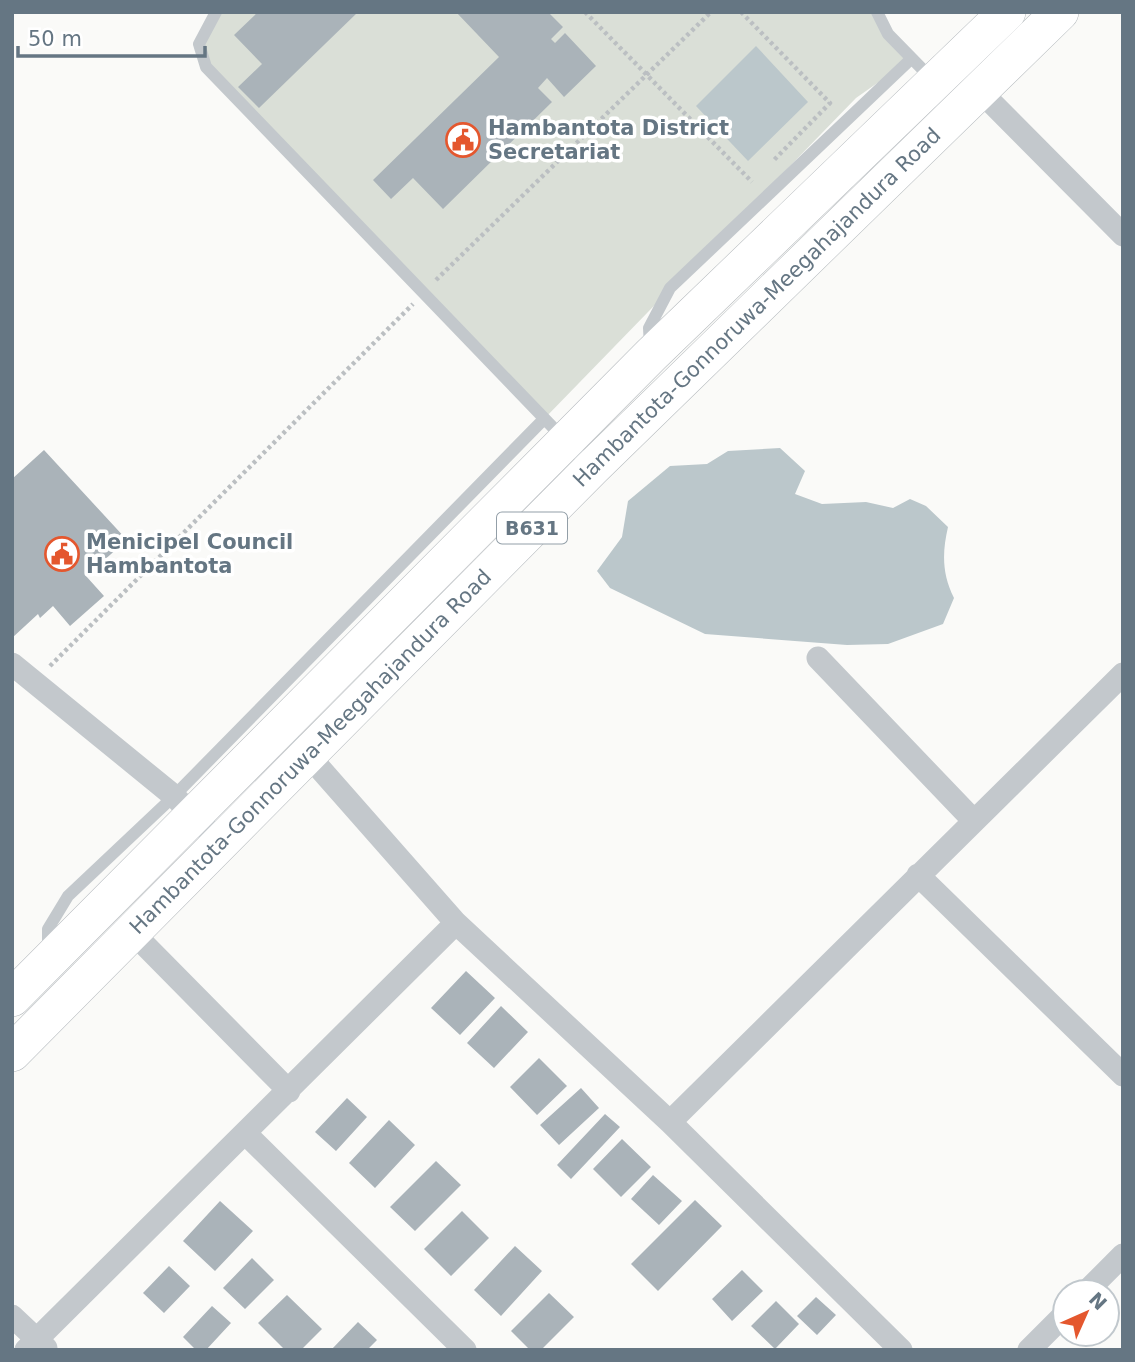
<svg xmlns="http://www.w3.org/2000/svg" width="1135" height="1362" viewBox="0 0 1135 1362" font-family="'DejaVu Sans',sans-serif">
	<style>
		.green { fill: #dadfd7 }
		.water { fill: #bbc7cb }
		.building { fill: #aab3b9 }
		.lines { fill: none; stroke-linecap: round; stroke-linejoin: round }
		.primary-casing { stroke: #b5babe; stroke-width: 38 }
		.path { stroke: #bbbfc2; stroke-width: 4.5; stroke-dasharray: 3.5 3.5; stroke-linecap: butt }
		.lane { stroke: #c3c8cc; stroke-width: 12 }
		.street { stroke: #c3c8cc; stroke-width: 23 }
		.primary { stroke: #fff; stroke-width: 37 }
		.labels { text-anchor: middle; stroke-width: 7; stroke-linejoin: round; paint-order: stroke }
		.shield { fill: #fff; stroke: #939fa8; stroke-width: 2 }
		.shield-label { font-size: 19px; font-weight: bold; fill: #657683 }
		.poi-label { font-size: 21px; font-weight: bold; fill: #657683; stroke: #fff; text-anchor: start }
		.street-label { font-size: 21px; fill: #657683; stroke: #fff }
	</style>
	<rect width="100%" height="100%" fill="#fafaf8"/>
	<path class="green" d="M216 12H877L910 60 856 98 544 419 206 67 199 44Z"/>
	<path class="water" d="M756 46 808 102 748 161 696 106Z
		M780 448 805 471 795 494 822 504 866 502 893 508 910 499 926 506 948 527C942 553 942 574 954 598L943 624 888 644 847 645 705 634 610 588 597 571 622 537 628 501 670 466 707 464 728 451Z"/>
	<path class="building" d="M258 12H358L259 108 238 87 262 64 234 35Z
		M456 12H548L563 27 551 39 555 43 565 33 596 66 564 97 547 78 538 88 552 102 443 209 413 178 391 199 373 180 499 57Z
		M44 450 127 540 86 576 104 596 70 626 53 606 40 618 38 614 12 638V479Z
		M466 971 495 998 460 1035 431 1008Z
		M501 1006 528 1032 494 1068 467 1043Z
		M539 1058 567 1086 537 1115 510 1087Z
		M581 1088 599 1108 559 1145 540 1125Z
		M347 1098 367 1117 336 1151 315 1132Z
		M605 1114 620 1127 571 1179 557 1165Z
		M389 1120 415 1145 375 1188 349 1163Z
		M622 1139 651 1167 621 1197 593 1169Z
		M436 1161 461 1185 415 1231 390 1207Z
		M653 1175 682 1201 659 1225 631 1199Z
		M695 1200 722 1226 658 1291 631 1264Z
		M220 1201 253 1231 215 1271 183 1241Z
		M462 1211 489 1238 451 1276 424 1249Z
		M515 1246 542 1271 501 1316 474 1290Z
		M252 1258 274 1280 245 1309 223 1288Z
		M169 1266 190 1286 164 1313 143 1293Z
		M742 1270 763 1291 732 1321 712 1299Z
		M549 1293 574 1317 541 1350H530L511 1331Z
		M287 1295 322 1329 301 1350H285L258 1323Z
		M816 1297 836 1315 817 1335 797 1316Z
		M776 1301 799 1324 775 1349 751 1326Z
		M212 1306 231 1323 206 1350H196L183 1337Z
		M358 1322 377 1340 367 1350H331Z"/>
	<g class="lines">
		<g class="primary-casing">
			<g id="primary">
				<path d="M12 998 651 355 1007 12"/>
				<path id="s1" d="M12 1053 592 468 1060 12"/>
			</g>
		</g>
		<path class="path" d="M585 12 752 182
			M741 12 830 103 773 161
			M436 280 711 12
			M50 666 413 304"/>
		<path class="lane" d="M216 12 199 44 206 67 591 467
			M877 12 888 34 932 79
			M650 347 649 328 670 288 910 60
			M48 951V929L68 896 174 796 544 419"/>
		<path class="street" d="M980 91 1123 235
			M818 658 974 821
			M12 664 174 796 221 844
			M301 747 456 923 670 1122 901 1350
			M918 875 1123 1075
			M133 933 289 1091
			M670 1122 1123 674
			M246 1134 465 1350
			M1086 1292 1123 1255
			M12 1316 46 1348
			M26 1350 456 923
			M1029 1350 1065 1314"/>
		<use href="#primary" class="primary"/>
	</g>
	<defs>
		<g id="civic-ring" transform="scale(1.75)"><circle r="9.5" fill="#fff" stroke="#e4572e" stroke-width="1.5"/><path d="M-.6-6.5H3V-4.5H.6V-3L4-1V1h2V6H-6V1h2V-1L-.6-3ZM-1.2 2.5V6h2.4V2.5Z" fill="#e4572e"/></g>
	</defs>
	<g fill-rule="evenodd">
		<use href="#civic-ring" x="463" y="140"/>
		<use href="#civic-ring" x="62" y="554"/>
	</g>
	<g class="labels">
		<rect class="shield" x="497" y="512.5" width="70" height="31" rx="5"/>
		<g class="shield-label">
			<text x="532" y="535">B631</text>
		</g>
		<g class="poi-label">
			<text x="488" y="135">Hambantota District<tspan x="488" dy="24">Secretariat</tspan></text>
			<text x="86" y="549">Menicipel Council<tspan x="86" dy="24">Hambantota</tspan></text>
		</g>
		<g class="street-label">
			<text dy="7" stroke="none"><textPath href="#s1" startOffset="1054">Hambantota-Gonnoruwa-Meegahajandura Road</textPath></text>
			<text dy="7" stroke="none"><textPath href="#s1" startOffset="424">Hambantota-Gonnoruwa-Meegahajandura Road</textPath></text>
		</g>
	</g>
	<rect width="1135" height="1362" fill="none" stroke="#657683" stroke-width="28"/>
	<g transform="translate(1086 1313) rotate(45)"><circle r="33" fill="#ffffff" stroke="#c1c8cd" stroke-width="2"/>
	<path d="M0-5L12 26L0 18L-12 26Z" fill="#e4572e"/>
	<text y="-10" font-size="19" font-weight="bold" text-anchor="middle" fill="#657683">N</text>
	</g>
	<path d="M18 46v10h187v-10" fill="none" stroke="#657683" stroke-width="3.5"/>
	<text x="28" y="46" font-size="21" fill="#657683" stroke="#ffffff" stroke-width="5" paint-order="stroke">50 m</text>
</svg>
